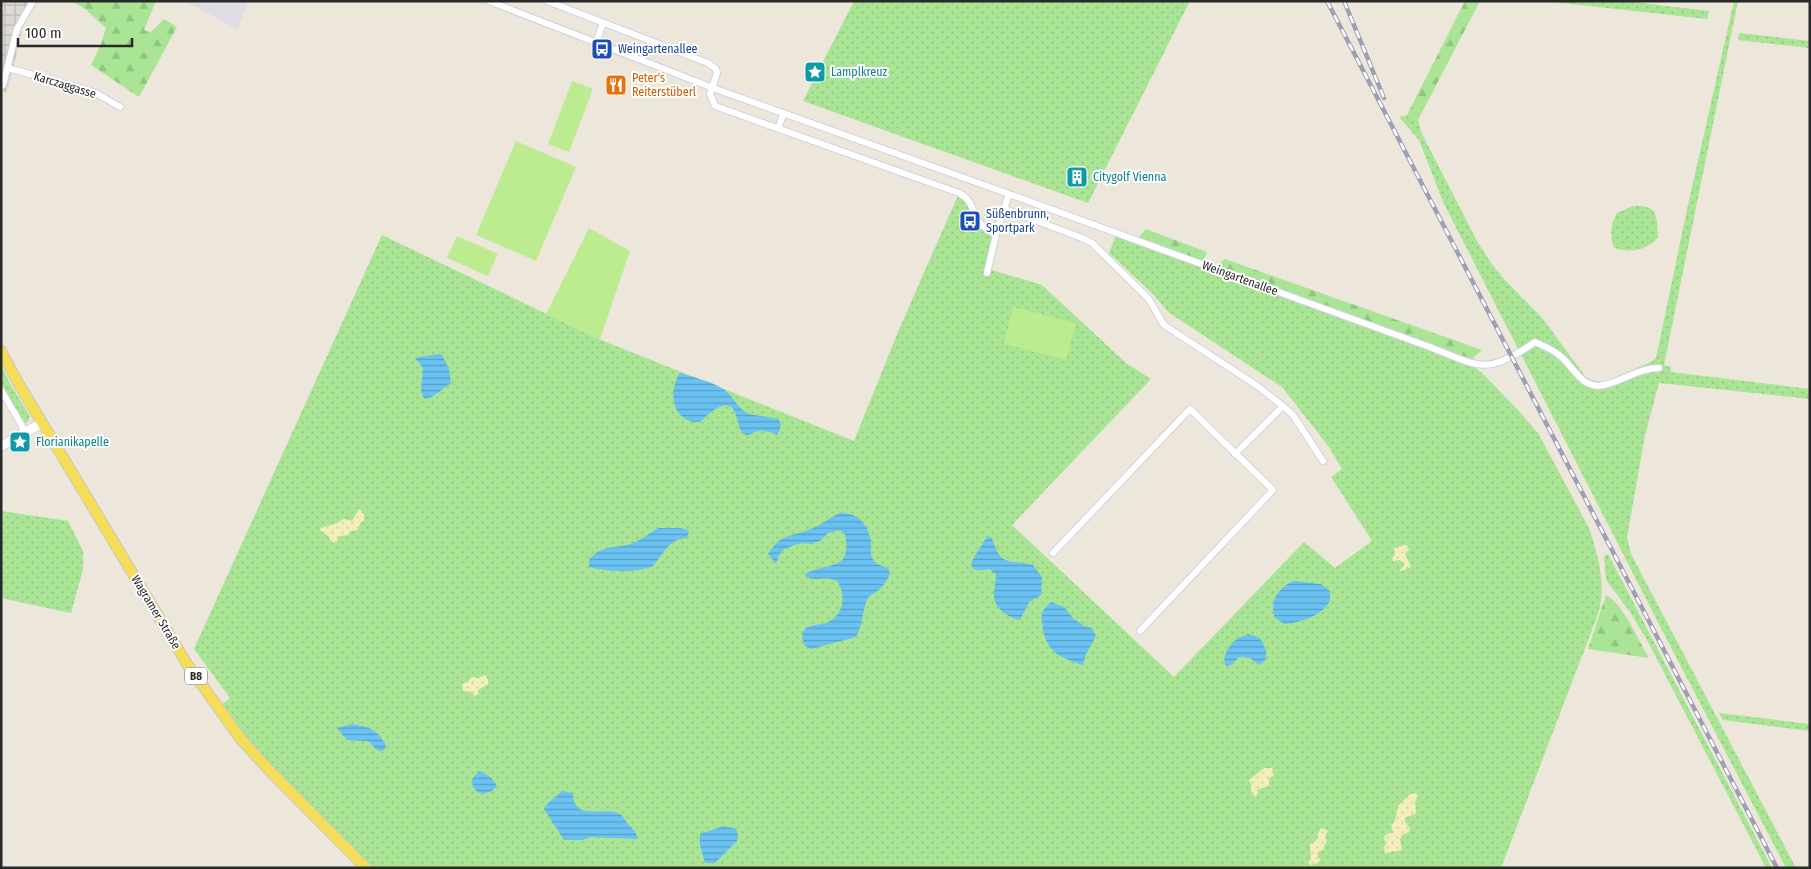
<svg xmlns="http://www.w3.org/2000/svg" width="1811" height="869" viewBox="0 0 1811 869" font-family="'Fira Sans Condensed',sans-serif">
	<style>
		.industrial { fill: #dfdce4 }
		.grass { fill: url(#grass-dots) }
		.forest { fill: url(#forest-firs) }
		.sand { fill: url(#sand-dots) }
		.pitch { fill: #bdec90 }
		.plaza { fill: url(#plaza-grid) }
		.water { fill: url(#water-rules) }
		.lines { fill: none; stroke-linecap: round; stroke-linejoin: round }
		.street-casing { stroke: #d0d2e3; stroke-width: 8 }
		.secondary-casing { stroke: #d0d2e3; stroke-width: 11 }
		.primary-casing { stroke: #c7c7c7; stroke-width: 12 }
		.street { stroke: #fff; stroke-width: 6 }
		.secondary { stroke: #fff; stroke-width: 9 }
		.primary { stroke: #f5dd57; stroke-width: 10 }
		.rail-casing { stroke: #9d9fb4; stroke-width: 4.5 }
		.rail { stroke: #fff; stroke-width: 2.5; stroke-dasharray: 8; stroke-linecap: butt }
		.labels { text-anchor: middle; stroke-width: 4; stroke-linejoin: round; paint-order: stroke }
		.shield { fill: #fff; stroke: #696969; stroke-width: 1 }
		.shield-label { font-size: 11px; font-weight: bold; fill: #292929 }
		.transit-label { font-size: 12px; fill: #164399; stroke: #fff; text-anchor: start }
		.culture-label { font-size: 12px; fill: #0d838f; stroke: #fff; text-anchor: start }
		.food-label { font-size: 12px; fill: #c56008; stroke: #fff; text-anchor: start }
		.street-label { font-size: 12px; fill: #292929; stroke: #fff }
	</style>
	<defs>
		<pattern id="grass-dots" width="8" height="8" patternUnits="userSpaceOnUse" patternTransform="scale(1.25)"><rect width="8" height="8" fill="#a9e595"/><path d="M2 2h.1M6 6h.1" fill="none" stroke="#91c480" stroke-width="1.8" stroke-linecap="round"/></pattern>
		<pattern id="forest-firs" width="22" height="20" patternUnits="userSpaceOnUse" patternTransform="scale(1.25)"><rect width="22" height="20" fill="#a9e595"/><path d="M5 1l3.5 6h-7zM16 11l3.5 6h-7z" fill="#91c480"/></pattern>
		<pattern id="sand-dots" width="8" height="8" patternUnits="userSpaceOnUse" patternTransform="scale(1.25)"><rect width="8" height="8" fill="#f3efbc"/><path d="M2 2h.1M6 6h.1" fill="none" stroke="#d0cda2" stroke-width="1.8" stroke-linecap="round"/></pattern>
		<pattern id="plaza-grid" width="8" height="8" patternUnits="userSpaceOnUse" patternTransform="scale(1.25)"><rect width="8" height="8" fill="#dcd9d2"/><path d="M0 4h8M4 0v8" fill="none" stroke="#bdbab4"/></pattern>
		<pattern id="water-rules" width="6" height="5" patternUnits="userSpaceOnUse" patternTransform="scale(1.25)"><rect width="6" height="5" fill="#6ac2f2"/><path d="M0 2.5h6" fill="none" stroke="#579ec4"/></pattern>
	</defs>
	<rect width="100%" height="100%" fill="#ece6db"/>
	<path class="industrial" d="M184 1H249L237 29Z"/>
	<path class="grass" d="M854 1H1190L1088 203 803 101Z
		M1543 1H1625L1709 11 1707 19Z
		M1734 1H1738L1664 365 1671 367V372L1810 389V399L1659 383 1645 435 1627 537 1631 554 1796 868H1786L1663 632 1444 204 1419 140 1399 117 1407 115 1418 120 1421 132 1477 241 1491 263 1504 279 1543 319 1585 376 1590 380 1604 382 1651 362 1656 358 1688 205Z
		M1739 33 1810 41V48L1738 40Z
		M959 193 966 197 975 219 996 234 988 269 1042 285 1126 363 1151 379 1012 525 1174 677 1304 542 1335 568 1372 541 1331 477 1342 469 1329 447 1282 387 1168 312 1152 293 1109 253 1117 233 1470 364 1482 373 1518 410 1538 433 1589 528C1598 555 1607 587 1598 614L1501 868H373C320 815 266 765 220 706L230 698 194 649 382 235 601 340 854 441 898 332Z
		M1633 206C1659 205 1656 215 1658 237 1647 251 1630 253 1614 248 1610 234 1610 226 1617 213Z
		M1 366 12 387 30 416 28 422 23 424 1 384Z
		M1 511 68 521 83 551V569L71 613 1 598Z
		M1608 554 1772 868H1766L1647 640 1630 612 1606 580 1604 556Z
		M1719 713 1810 724V731L1723 720Z"/>
	<path class="forest" d="M72 1H156L144 30 151 32 164 19 177 27 139 97 91 65 101 44 106 28 85 9Z
		M1465 1H1480L1418 120 1407 115Z
		M1146 229 1207 252 1203 262 1138 238Z
		M1225 259 1482 350 1472 359 1216 266Z
		M1606 595C1623 603 1639 642 1649 658L1588 649Z"/>
	<path class="sand" d="M359 509 364 514V521L360 523 358 530 350 531 348 535 339 536 337 541 333 543 328 536 321 531 320 528 335 524 344 519 352 521Z
		M1405 545 1408 546 1409 550 1405 553 1411 567 1401 571 1400 570 1405 565 1400 560 1393 561 1392 558 1395 555 1394 548Z
		M485 675 488 679V684L478 690V694L475 696 471 692 463 691 462 684 468 682 472 677 479 678Z
		M1264 768H1272L1274 775 1269 778V786L1257 790 1258 792 1256 797 1251 793V784L1249 780Z
		M1416 793 1418 796 1415 802 1416 813 1405 818V822L1410 828 1409 832 1402 835 1400 839 1402 850 1385 853 1384 847 1387 842 1384 840 1385 835 1393 832 1391 824 1395 821 1398 806 1410 794Z
		M1321 828 1328 831 1325 836 1327 841 1324 846V849L1317 853 1320 860 1318 863 1311 865 1308 863 1311 859 1310 844 1317 840 1318 834Z"/>
	<path class="pitch" d="M572 81 593 89 569 152 548 144Z
		M516 141 576 167 536 261 476 235Z
		M589 228 630 251 600 339 546 314Z
		M457 236 498 254 488 276 447 258Z
		M1013 307 1076 323 1066 360 1004 344Z"/>
	<path class="plaza" d="M1 1H35L24 24 7 92H1Z"/>
	<path class="water" d="M438 354 442 355 449 369 451 383 432 397 424 399 421 390 423 368 415 358Z
		M680 373C693 377 718 383 727 392 735 399 738 409 749 414 755 416 776 417 779 420 782 425 780 430 777 435 772 433 764 430 758 431 754 432 748 437 744 434 735 429 740 398 719 407 712 410 706 417 700 422 673 424 667 392 680 373Z
		M839 513C858 512 868 524 871 541 871 546 870 553 872 557 874 564 882 566 888 568L890 574C885 585 879 591 868 597 862 610 863 626 856 637L811 649 804 645C803 641 801 634 804 630 809 624 820 625 826 623 844 616 847 595 837 581 824 575 818 582 806 577L805 574C829 561 852 573 845 534L840 530 828 533 820 541 812 544 801 543 784 549 779 555 776 564 768 554C782 532 790 538 811 529 821 525 830 518 839 513Z
		M658 528H680L688 530 689 533 686 538C667 540 664 554 652 567 631 573 609 572 589 567V560C601 544 614 549 631 544 642 540 649 533 658 528Z
		M987 536 992 538C1001 568 1009 559 1033 565L1042 577 1041 595 1029 602 1020 620C1009 618 993 608 994 594 994 588 996 581 996 574L989 569C982 570 975 573 971 565 974 554 982 547 987 536Z
		M1294 581 1321 584 1330 591V601C1320 617 1302 622 1285 624L1275 618C1269 602 1278 587 1294 581Z
		M1051 602 1064 607 1074 619 1084 626 1092 628 1096 636 1086 654 1083 665C1062 658 1048 654 1043 630 1041 616 1039 613 1051 602Z
		M1248 634 1260 638 1266 650V659L1259 665 1250 658 1239 657 1231 665 1226 666C1221 658 1229 645 1236 640 1239 637 1245 636 1248 634Z
		M352 724C371 728 376 728 386 745L385 749 381 751 377 750 368 741 347 740 337 728Z
		M479 771C488 775 492 777 497 786L492 791 482 794C474 791 472 787 472 779Z
		M562 791 573 793C573 823 605 805 620 814 623 816 625 820 627 823 632 828 636 831 638 839L591 837 582 840H564L544 809 545 806Z
		M724 826 736 829 738 834 737 841 715 863H705L700 845V834Z"/>
	<g class="lines">
		<g class="street-casing">
			<path id="street" d="M489 1 713 88 1009 194 1427 346C1480 366 1484 377 1535 342 1543 346 1552 349 1559 355 1574 366 1581 390 1604 385 1623 381 1639 368 1659 368
				M547 1 708 63 716 69 717 73 710 94 715 106 959 193C980 204 967 222 996 234
				M596 43 603 23
				M8 68 94 92 120 107
				M1 86 3 85 17 29 33 1
				M778 128 784 113
				M1005 209 1082 238 1092 243 1148 298 1164 325 1256 385 1283 406 1293 415 1323 461
				M987 273 996 234 1009 194
				M1 390 22 426 24 434
				M1235 454 1283 406
				M1053 553 1190 409 1273 490 1140 631"/>
		</g>
		<g class="secondary-casing">
			<path id="secondary" d="M1 446 42 423"/>
		</g>
		<g class="primary-casing">
			<path id="primary" d="M1 351 17 381 187 664 240 738 269 770 366 868"/>
		</g>
		<use href="#street" class="street"/>
		<use href="#secondary" class="secondary"/>
		<use href="#primary" class="primary"/>
		<g class="rail-casing">
			<path id="rail" d="M1327 1 1777 868
				M1344 1 1384 98"/>
		</g>
		<use href="#rail" class="rail"/>
	</g>
	<defs>
		<g id="bus-square" transform="scale(1.125)"><rect x="-9" y="-9" width="18" height="18" rx="4" fill="#1a4fb4" stroke="#fff"/><path d="M-5-6H5V4H4V6H2V4H-2V6H-4V4H-5ZM-3.5-4V0h7V-4ZM-3.5 1.2v1.5H-2V1.2ZM2 1.2v1.5H3.5V1.2Z" fill="#fff"/></g>
		<g id="sight-square" transform="scale(1.125)"><rect x="-9" y="-9" width="18" height="18" rx="4" fill="#0f9aa8" stroke="#fff"/><path d="M0-6L1.8-2.2L6-1.7L2.9 1.2L3.7 5.4L0 3.3L-3.7 5.4L-2.9 1.2L-6-1.7L-1.8-2.2Z" fill="#fff"/></g>
		<g id="restaurant-square" transform="scale(1.125)"><rect x="-9" y="-9" width="18" height="18" rx="4" fill="#e8710a" stroke="#fff"/><path d="M-5-6h1v4h1v-4h1v4h1v-4h1v5L-1.5 .5V6h-2V.5L-5-1ZM5-6V6H3V1.5H1.5Q1.5-4 5-6Z" fill="#fff"/></g>
		<g id="building-square" transform="scale(1.125)"><rect x="-9" y="-9" width="18" height="18" rx="4" fill="#0f9aa8" stroke="#fff"/><path d="M-4-6H4V6H1V3H-1V6H-4ZM-2.5-4.3h1.7v1.8h-1.7ZM.8-4.3h1.7v1.8H.8ZM-2.5-1h1.7V.8h-1.7ZM.8-1h1.7V.8H.8Z" fill="#fff"/></g>
	</defs>
	<g fill-rule="evenodd">
		<use href="#bus-square" x="602" y="49"/>
		<use href="#sight-square" x="815" y="72"/>
		<use href="#restaurant-square" x="616" y="85"/>
		<use href="#building-square" x="1077" y="177"/>
		<use href="#bus-square" x="970" y="221"/>
		<use href="#sight-square" x="20" y="442"/>
	</g>
	<g class="labels">
		<rect class="shield" x="185" y="667.5" width="22" height="17" rx="4"/>
		<g class="shield-label">
			<text x="196" y="680">B8</text>
		</g>
		<g class="transit-label">
			<text x="618" y="53">Weingartenallee</text>
			<text x="986" y="218">Süßenbrunn,<tspan x="986" dy="14">Sportpark</tspan></text>
		</g>
		<g class="culture-label">
			<text x="831" y="76">Lamplkreuz</text>
			<text x="1093" y="181">Citygolf Vienna</text>
			<text x="36" y="446">Florianikapelle</text>
		</g>
		<g class="food-label">
			<text x="632" y="82">Peter's<tspan x="632" dy="14">Reiterstüberl</tspan></text>
		</g>
		<g class="street-label">
			<text transform="translate(65 85) rotate(17)" y="4">Karczaggasse</text>
			<text transform="translate(1240 278) rotate(20)" y="4">Weingartenallee</text>
			<text transform="translate(156 612) rotate(59)" y="4">Wagramer Straße</text>
		</g>
	</g>
	<rect width="1811" height="869" fill="none" stroke="#292929" stroke-width="5"/>
	<path d="M18 38v8h114v-8" fill="none" stroke="#292929" stroke-width="2.5"/>
	<text x="25" y="38" font-size="15" fill="#292929" stroke="#ffffff" stroke-width="4" paint-order="stroke">100 m</text>
</svg>
